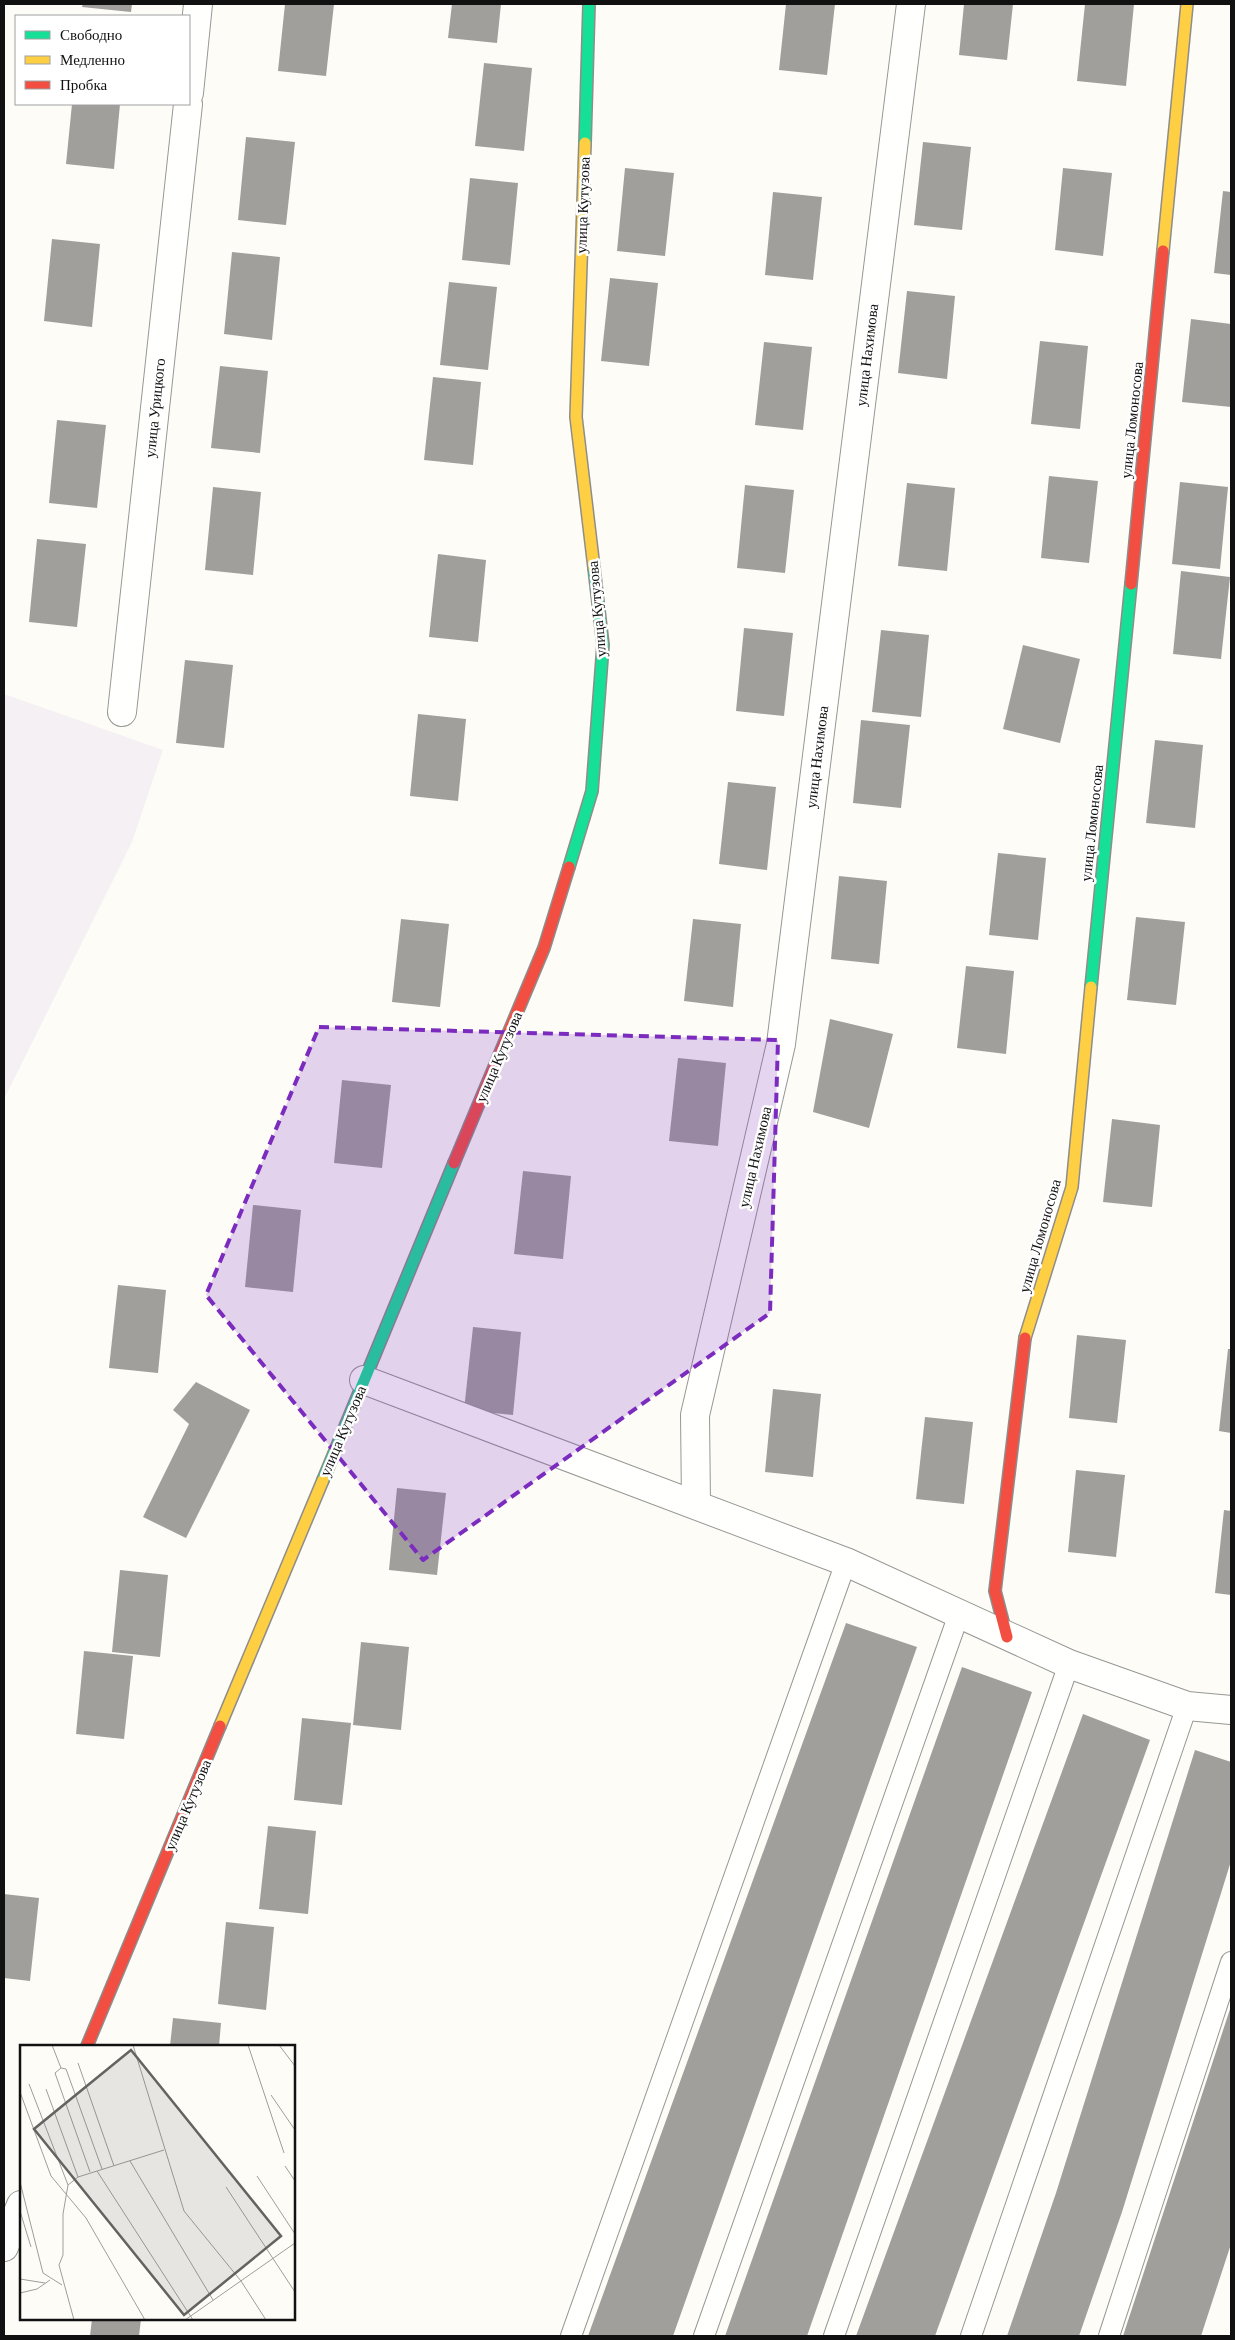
<svg xmlns="http://www.w3.org/2000/svg" width="1235" height="2340" viewBox="0 0 1235 2340" font-family="'Crimson Pro',serif">
	<style>
		.industrial { fill: #f5f0f3 }
		.building { fill: #a19f9c }
		.lines { fill: none; stroke-linecap: round; stroke-linejoin: round }
		.lane-casing { stroke: #979795; stroke-width: 22 }
		.street-casing { stroke: #979795; stroke-width: 30 }
		.fast-casing { stroke: #8e8d8b; stroke-width: 14 }
		.slow-casing { stroke: #8e8d8b; stroke-width: 14 }
		.jam-casing { stroke: #8e8d8b; stroke-width: 14 }
		.lane { stroke: #fffffe; stroke-width: 20 }
		.street { stroke: #fffffe; stroke-width: 28 }
		.fast { stroke: #16e098; stroke-width: 11 }
		.slow { stroke: #ffcf43; stroke-width: 11 }
		.jam { stroke: #f24e42; stroke-width: 11 }
		.marked { fill: #7b2cbf; fill-opacity: 0.2; stroke: #7b2cbf; stroke-width: 4; stroke-dasharray: 10 6; stroke-linejoin: round }
		.labels { text-anchor: middle; stroke-width: 5; stroke-linejoin: round; paint-order: stroke }
		.street-label { font-size: 15px; fill: #111; stroke: #fff }
		.inset-road { fill: none; stroke: #9f9e9b; stroke-width: 1 }
		.view { fill: #646362; fill-opacity: 0.15; stroke: #646362; stroke-width: 2.5 }
		.inset-edge { fill: none; stroke: #111; stroke-width: 2.5 }
	</style>
	<rect width="100%" height="100%" fill="#fdfcf7"/>
	<path class="industrial" d="M4 694 163 750 132 842 4 1099Z"/>
	<path class="building" d="M83 4H132L131 12 82 7Z
		M285 4H334L326 76 278 71Z
		M452 4H501L497 43 448 38Z
		M786 4H835L827 75 779 70Z
		M964 4H1013L1007 60 959 55Z
		M1085 4H1134L1126 86 1077 81Z
		M484 63 532 68 524 151 475 146Z
		M72 104H120L114 169 66 164Z
		M246 137 295 142 286 225 238 220Z
		M923 142 971 147 962 230 914 225Z
		M625 168 674 173 665 256 617 251Z
		M1063 168 1112 173 1103 256 1055 250Z
		M470 178 518 183 510 265 462 260Z
		M1223 191 1231 192V275L1214 273Z
		M773 192 822 197 813 280 765 275Z
		M52 239 100 244 92 327 44 321Z
		M232 252 280 257 272 340 224 334Z
		M610 278 658 283 649 366 601 361Z
		M449 282 497 287 488 370 440 365Z
		M907 291 955 296 947 379 898 373Z
		M1191 319 1231 324V407L1182 402Z
		M1040 341 1088 346 1080 429 1031 424Z
		M764 342 812 347 803 430 755 425Z
		M220 366 268 371 260 453 211 448Z
		M433 377 481 382 473 465 424 460Z
		M57 420 106 425 97 508 49 503Z
		M1049 476 1098 481 1089 563 1041 558Z
		M1180 482 1228 487 1220 569 1172 564Z
		M907 483 955 488 947 571 898 566Z
		M745 485 794 490 785 573 737 568Z
		M213 487 261 492 253 575 205 570Z
		M37 539 86 544 77 627 29 622Z
		M438 554 486 560 478 642 429 637Z
		M1181 571 1230 577 1221 659 1173 654Z
		M744 628 793 633 784 716 736 711Z
		M881 630 929 635 921 717 872 712Z
		M1023 645 1080 659 1060 743 1003 729Z
		M185 660 233 665 224 748 176 743Z
		M418 714 466 719 458 801 410 796Z
		M861 720 910 725 901 808 853 803Z
		M1155 740 1203 745 1195 828 1146 823Z
		M728 782 776 787 767 870 719 864Z
		M998 853 1046 858 1038 940 989 935Z
		M839 876 887 881 879 964 831 959Z
		M1136 917 1185 922 1176 1005 1127 1000Z
		M401 919 449 924 440 1007 392 1002Z
		M693 919 741 924 733 1007 684 1001Z
		M966 966 1014 971 1006 1054 957 1048Z
		M830 1019 893 1034 869 1128 813 1112Z
		M678 1058 726 1063 718 1146 669 1141Z
		M342 1080 391 1085 382 1168 334 1163Z
		M1112 1119 1160 1125 1152 1207 1103 1202Z
		M523 1171 571 1176 563 1259 514 1254Z
		M253 1205 301 1210 293 1292 245 1287Z
		M118 1285 166 1290 158 1373 109 1368Z
		M473 1327 521 1332 513 1415 464 1410Z
		M1077 1335 1126 1340 1117 1423 1069 1418Z
		M1228 1349H1231V1433L1219 1431Z
		M196 1382 250 1410 186 1538 143 1517 189 1424 173 1410Z
		M773 1389 821 1394 813 1477 765 1472Z
		M925 1417 973 1422 964 1504 916 1499Z
		M1076 1470 1125 1475 1116 1557 1068 1552Z
		M397 1488 446 1493 437 1575 389 1570Z
		M1224 1510 1231 1511V1595L1215 1593Z
		M120 1570 168 1575 160 1657 112 1652Z
		M846 1623 917 1647 673 2336H588Z
		M361 1642 409 1647 401 1730 353 1725Z
		M84 1651 133 1656 124 1739 76 1734Z
		M962 1667 1032 1692 807 2336H725Z
		M1083 1714 1150 1740 935 2336H856Z
		M302 1718 351 1723 342 1805 294 1800Z
		M1195 1750 1231 1762V1861L1122 2212 1079 2336H1007L1056 2193Z
		M268 1826 316 1831 308 1914 259 1909Z
		M4 1894 39 1898 30 1981 4 1978Z
		M226 1922 274 1927 266 2010 218 2004Z
		M1231 2006V2244L1201 2336H1123Z
		M173 2018 221 2023 219 2046H170Z
		M92 2319H141L139 2336H90Z"/>
	<g class="lines">
		<g class="lane-casing">
			<path id="lane" d="M571 2336 846 1562
				M704 2336 959 1614
				M834 2336 1069 1664
				M971 2336 1187 1706
				M1109 2336 1231 1962"/>
		</g>
		<g class="street-casing">
			<path id="street" d="M189 93 198 4
				M122 712 188 104
				M364 1380 846 1562 1069 1664 1187 1706 1231 1710
				M696 1504 695 1415 781 1044 911 4
				M4 2247 21 2205"/>
		</g>
		<g class="fast-casing">
			<path id="fast" d="M585 143 589 4
				M569 867 592 791 603 645 594 568
				M1091 987 1131 584
				M323 1480 454 1163"/>
		</g>
		<g class="slow-casing">
			<path id="slow" d="M585 143 576 417 594 568
				M1163 251 1187 4
				M1025 1338 1072 1187 1091 987
				M220 1726 323 1480"/>
		</g>
		<g class="jam-casing">
			<path id="jam" d="M1131 584 1163 251
				M454 1163 544 948 569 867
				M1007 1637 995 1591 1025 1338
				M87 2046 220 1726"/>
		</g>
		<use href="#lane" class="lane"/>
		<use href="#street" class="street"/>
		<use href="#fast" class="fast"/>
		<use href="#slow" class="slow"/>
		<use href="#jam" class="jam"/>
	</g>
	<path class="marked" d="M319 1027 778 1040 770 1313 423 1560 206 1295Z"/>
	<g class="labels">
		<g class="street-label">
			<text transform="translate(583 205) rotate(-88)" y="5">улица Кутузова</text>
			<text transform="translate(867 355) rotate(-83)" y="5">улица Нахимова</text>
			<text transform="translate(155 408) rotate(-84)" y="5">улица Урицкого</text>
			<text transform="translate(1132 420) rotate(-84)" y="5">улица Ломоносова</text>
			<text transform="translate(597 609) rotate(-95)" y="5">улица Кутузова</text>
			<text transform="translate(817 757) rotate(-83)" y="5">улица Нахимова</text>
			<text transform="translate(1092 823) rotate(-84)" y="5">улица Ломоносова</text>
			<text transform="translate(499 1057) rotate(-67)" y="5">улица Кутузова</text>
			<text transform="translate(755 1157) rotate(-77)" y="5">улица Нахимова</text>
			<text transform="translate(1040 1236) rotate(-74)" y="5">улица Ломоносова</text>
			<text transform="translate(343 1431) rotate(-67)" y="5">улица Кутузова</text>
			<text transform="translate(188 1805) rotate(-67)" y="5">улица Кутузова</text>
		</g>
	</g>
	<g transform="translate(20 2045)">
		<rect width="275" height="275" fill="#fdfcf7"/>
		<path class="inset-road" d="M32 0 41 23M113 0 164 166 221 236 246 275M228 0 264 108M259 0 275 21M58 18 94 121M9 39 48 140M26 44 58 132M0 47 31 131 66 173 125 275M251 50 275 85M110 116 193 255M265 121 275 136M77 126 173 275M70 127 35 28 41 23 46 24 82 124M237 131 275 189M0 137 23 228 42 240M206 142 275 247M0 166 11 202M0 234 25 238M0 248 17 244 30 235M54 275 39 220 43 210V169L48 140 58 132 144 105M165 275 275 198"/>
		<path class="view" d="M111 5 261 191 164 270 14 84Z"/>
		<rect width="275" height="275" class="inset-edge"/>
	</g>
	<rect width="1235" height="2340" fill="none" stroke="#111111" stroke-width="10"/>
	<rect x="15" y="15" width="175" height="90" fill="#ffffff" stroke="#a0a0a0"/>
	<rect x="25" y="31" width="25" height="8" fill="#16e098" stroke="#a0a0a0"/>
	<text x="60" y="40" font-size="15" fill="#111111">Свободно</text>
	<rect x="25" y="56" width="25" height="8" fill="#ffcf43" stroke="#a0a0a0"/>
	<text x="60" y="65" font-size="15" fill="#111111">Медленно</text>
	<rect x="25" y="81" width="25" height="8" fill="#f24e42" stroke="#a0a0a0"/>
	<text x="60" y="90" font-size="15" fill="#111111">Пробка</text>
</svg>
